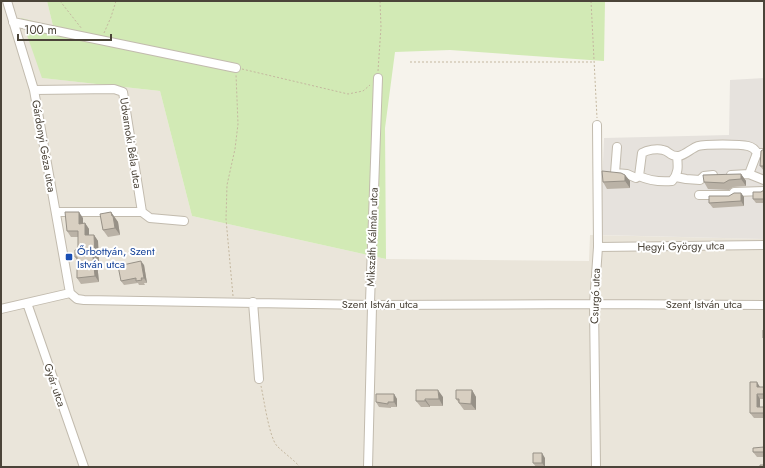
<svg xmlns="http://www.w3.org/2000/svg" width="765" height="468" viewBox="0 0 765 468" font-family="Jost,sans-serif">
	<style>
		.residential { fill: #eae5da }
		.industrial { fill: #e6e2dd }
		.green { fill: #d2eab5 }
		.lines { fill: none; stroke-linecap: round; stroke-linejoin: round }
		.minor-casing { stroke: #c2bbae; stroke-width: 10 }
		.path { stroke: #c4b79f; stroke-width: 1; stroke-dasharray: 2 2; stroke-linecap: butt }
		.minor { stroke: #fff; stroke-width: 8 }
		.wall { fill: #bab2a6 }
		.shaded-wall { fill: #979187 }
		.building { fill: #d8cfc1; stroke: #979187 }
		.transit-dot { fill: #1a4fb4; stroke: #fff; stroke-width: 1.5 }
		.labels { text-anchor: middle; stroke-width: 4; stroke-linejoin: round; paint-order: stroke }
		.street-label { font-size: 11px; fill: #4b4439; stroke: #fff }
		.transit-label { font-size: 11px; fill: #164399; stroke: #fff; text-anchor: start }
	</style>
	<rect width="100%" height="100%" fill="#f6f3ec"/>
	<path class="residential" d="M1 1H47L53 26 22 19 43 78 160 91 192 216 386 259 589 261 590 235 764 239V467H1Z"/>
	<path class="industrial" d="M764 78V239L600 235 604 138 729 135 730 80Z"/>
	<path class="green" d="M47 1H605L604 61 450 50 395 52 385 128 386 259 192 216 160 91 42 78 21 18 53 26Z"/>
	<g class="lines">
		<g class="minor-casing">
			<path id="minor" d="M7 1 34 90 70 293
				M13 22 236 68
				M34 90 114 89 123 92 142 212H56
				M617 147 615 173 627 174 636 178 639 176 642 153C647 150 657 148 663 150 670 151 669 157 679 156 685 155 692 148 698 146 705 144 740 144 748 146 752 147 755 149 757 153H764
				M749 174 757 153
				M731 175 749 174 764 180
				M639 176C650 181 660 182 672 181 679 173 678 166 677 156
				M676 177 686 179 700 180 704 176 713 175
				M699 195H732L734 192 764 191
				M142 212 150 218 184 221
				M598 247 764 245
				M70 293 77 299 84 300 371 305 594 304 764 305
				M253 302 259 379
				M27 303 84 467
				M1 309 70 293
				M368 467 372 307 370 302 378 78
				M596 467 594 304 598 247 597 125"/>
		</g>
		<path class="path" d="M60 1 82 29
			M591 1 597 118
			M104 33 111 17 116 1
			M410 62H594
			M242 69 348 94 363 91 370 85
			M378 71 381 27 380 1
			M233 296 226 219 227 185 235 149 238 124 236 74
			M261 386C264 399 269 437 277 446 284 453 293 459 300 467"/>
		<use href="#minor" class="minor"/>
	</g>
	<path class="wall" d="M764 149V171L760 166Z
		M741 174 746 181V186L733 187 729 190 708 189 704 182Z
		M625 175 630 181V188L607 189 603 182Z
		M764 190V203H756L753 199Z
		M741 193 744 197V206L713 208 709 203 729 196Z
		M111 212 118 222 120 235 108 237 103 230Z
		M83 218V223H85L89 229V235H94L98 241 99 263H97L99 282 81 284 77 278V260L75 257 78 250V237H71L67 231Z
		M144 265 147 283H144L145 285H139L138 283 124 285 121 281Z
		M750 382 760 387H764V399H760V407H764V418H754L750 413Z
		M472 390 476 397V410H464L456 399Z
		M394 394 397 399V407H391V408L379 407 376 402Z
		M443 397V406H430V407H421L416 401Z
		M764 447V457H757L753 452Z
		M545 458V467H536L533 463Z"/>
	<path class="shaded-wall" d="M741 174 746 181V186L741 179Z
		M625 175 630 181V188L625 181Z
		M741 193 744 197V206L741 201Z
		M79 212 83 218V229L79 224Z
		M111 212 118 222 120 235 115 228Z
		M85 223 89 229V241L85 235Z
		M94 235 98 241 99 263 95 257Z
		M93 257 97 263 99 282 95 276Z
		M141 261 144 265 147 283 144 278Z
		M757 382 760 387H757Z
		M438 390 443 397V406L439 399Z
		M472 390 476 397V410L471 404Z
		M394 394 397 399V407L394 402Z
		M757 394 760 399V412L757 407Z
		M425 399 430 406V407L425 401Z
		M542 453 545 458V467L542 463Z"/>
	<path class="building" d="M764 149V166H760L761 151Z
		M602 171 621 173 625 175V181L603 182Z
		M741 174V179L729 180 724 183 704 182 703 175Z
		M764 190V199H753V192H761Z
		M734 193H741V201L709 203V196H729Z
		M65 212H79V224L85 223V235H94L95 257H93L95 276 77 278V257H75V250H78V231H67Z
		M111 212 112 216H113L115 228 103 230 100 214Z
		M141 261 144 278H141L142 280 136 281V278L121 281 118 266Z
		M763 330H764V338H763Z
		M750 382H757V387H764V394H757V407H764V413H750Z
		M416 390H438L439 399H425V401H416Z
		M456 390H472L471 404 459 403V399H456Z
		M376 394H394V402H388V404L376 402Z
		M764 447V452H753V448Z
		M533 453H542V463H533Z
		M760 465H764V467H760Z"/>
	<rect class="transit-dot" x="65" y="253" width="8" height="8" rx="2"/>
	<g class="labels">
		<g class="street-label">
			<text transform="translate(131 143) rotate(81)" y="4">Udvarnoki Béla utca</text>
			<text transform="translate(44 146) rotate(80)" y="4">Gárdonyi Géza utca</text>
			<text transform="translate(372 237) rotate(-88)" y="4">Mikszáth Kálmán utca</text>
			<text transform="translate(681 246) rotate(-1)" y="4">Hegyi György utca</text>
			<text transform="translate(595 296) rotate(-88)" y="4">Csurgó utca</text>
			<text x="380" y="308">Szent István utca</text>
			<text x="704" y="308">Szent István utca</text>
			<text transform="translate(55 385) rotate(71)" y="4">Gyár utca</text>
		</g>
		<g class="transit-label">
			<text x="77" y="255">Őrbottyán, Szent<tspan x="77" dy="13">István utca</tspan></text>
		</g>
	</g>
	<rect width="765" height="468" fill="none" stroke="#4b4439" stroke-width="4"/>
	<path d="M18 34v6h93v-6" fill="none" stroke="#4b4439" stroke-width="2"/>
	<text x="24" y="34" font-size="12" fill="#4b4439" stroke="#ffffff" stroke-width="3" paint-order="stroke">100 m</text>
</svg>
